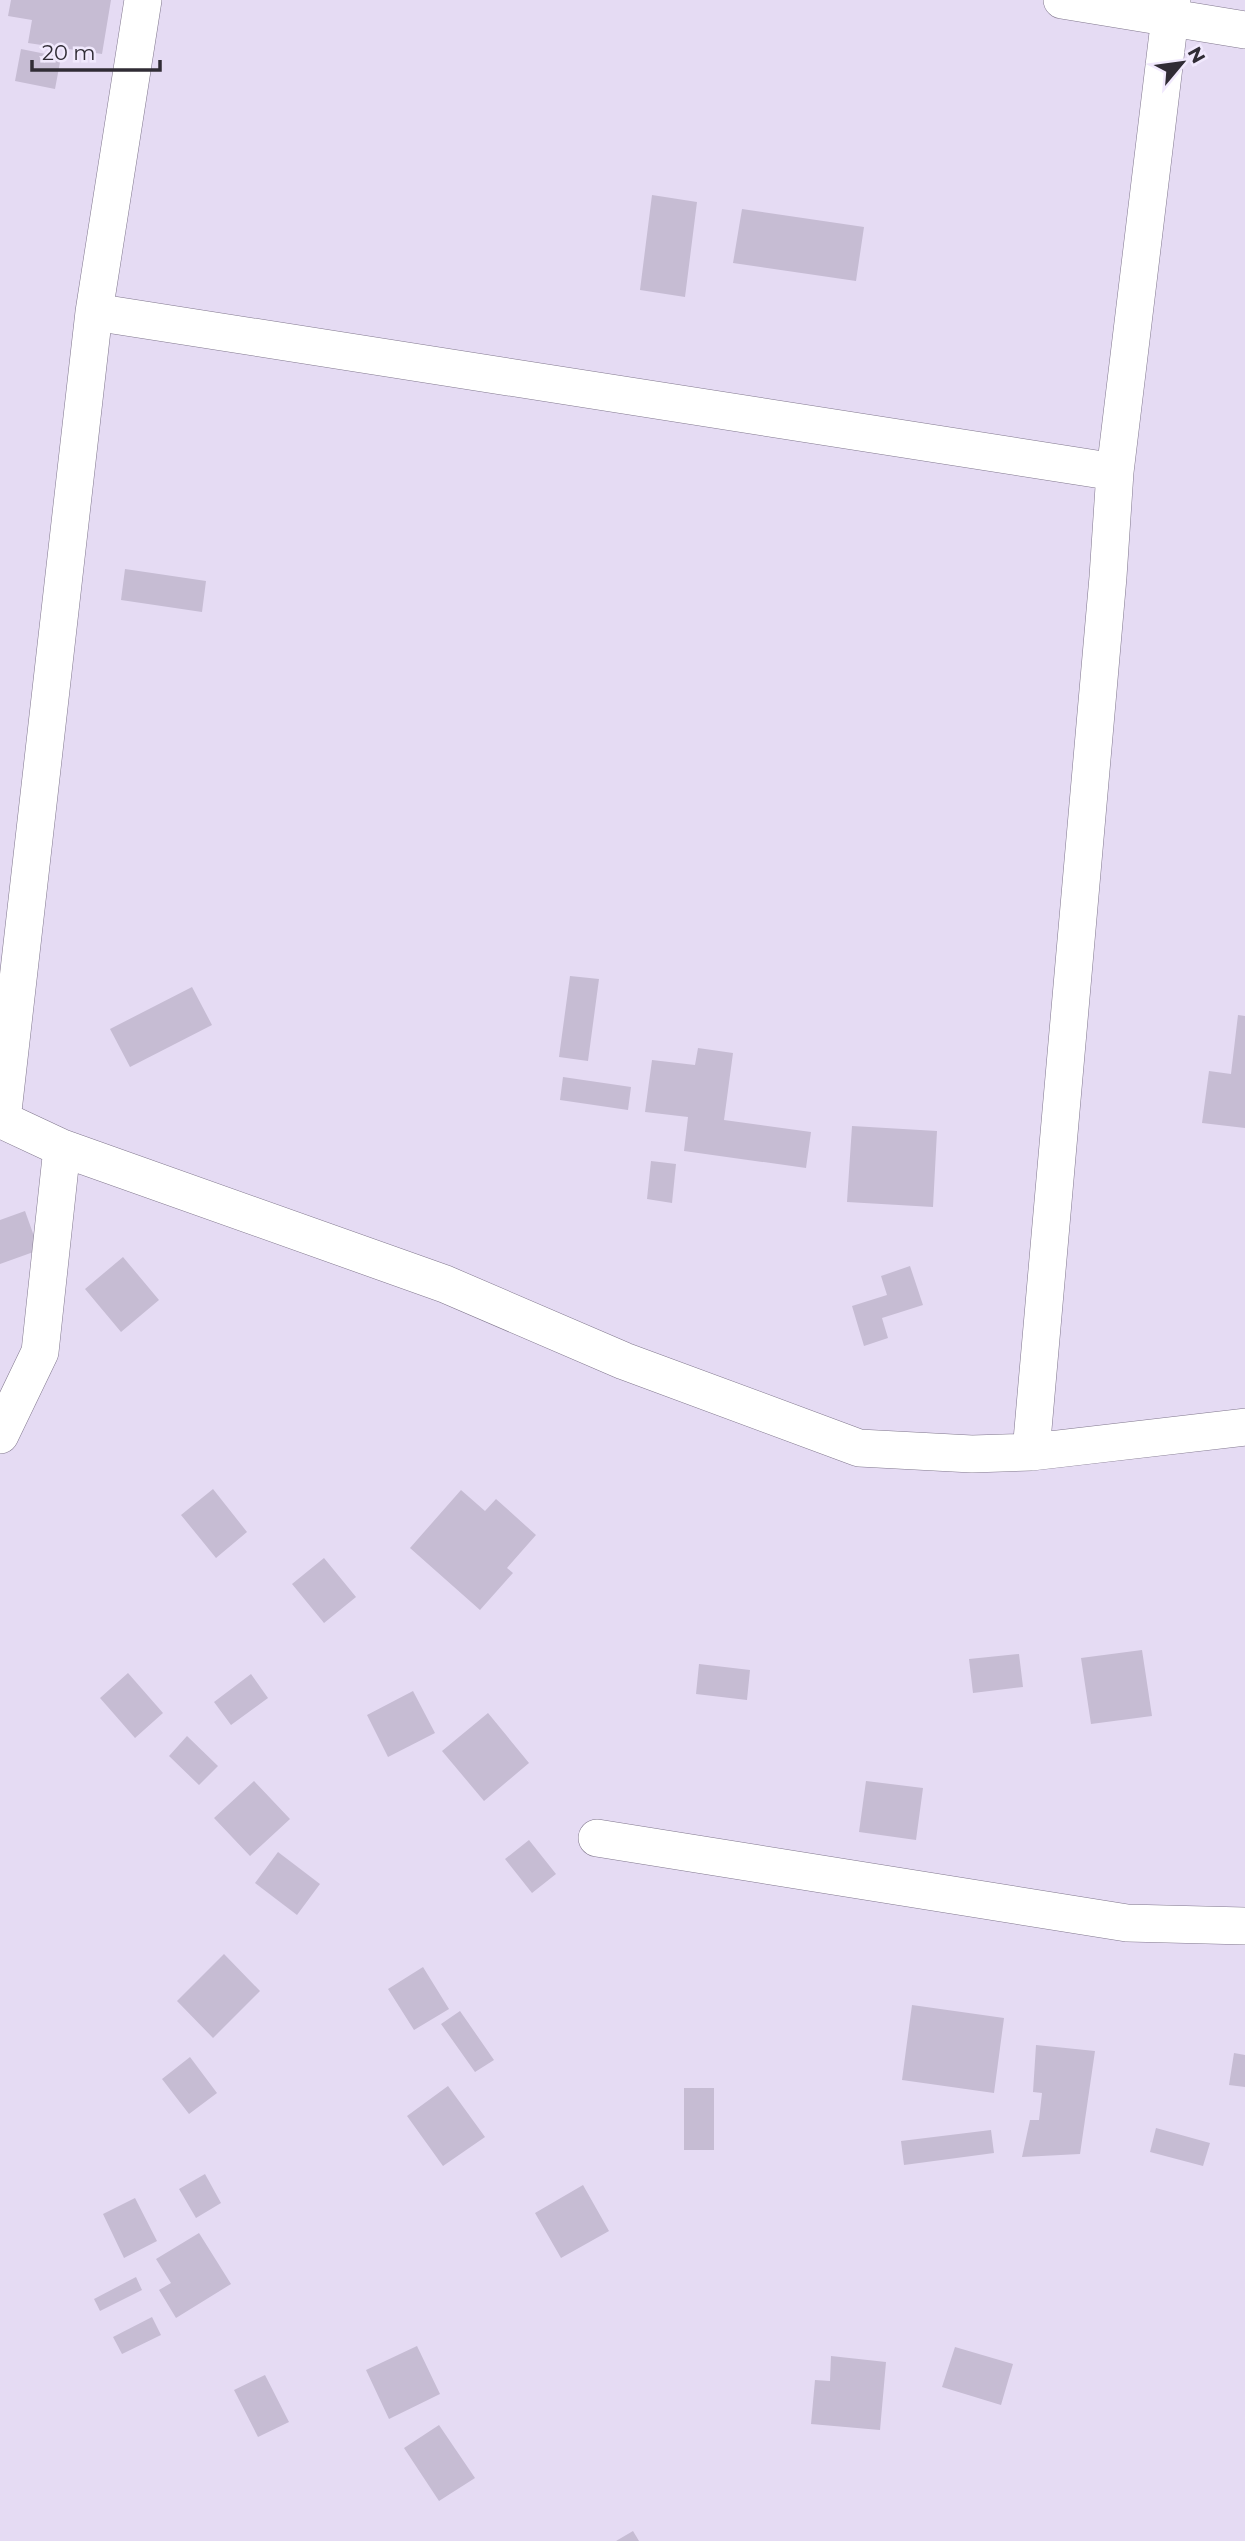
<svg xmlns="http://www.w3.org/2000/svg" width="1245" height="2541" viewBox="0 0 1245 2541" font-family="Montserrat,sans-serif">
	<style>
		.building { fill: #c6bcd3 }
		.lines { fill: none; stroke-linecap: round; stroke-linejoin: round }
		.minor-casing { stroke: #80778d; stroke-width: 38 }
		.minor { stroke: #fff; stroke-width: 37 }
	</style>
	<rect width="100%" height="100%" fill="#e5dbf3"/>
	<path class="building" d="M11 0H111L102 54 28 43 32 20 8 16Z
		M21 49 61 57 55 89 15 81Z
		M652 195 697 202 685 297 640 290Z
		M742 209 864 227 856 281 733 263Z
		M125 569 206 581 202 612 121 600Z
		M570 976 599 979 588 1061 559 1057Z
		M192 987 212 1025 130 1067 110 1029Z
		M1238 1015 1245 1016V1128L1202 1123 1209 1071 1231 1074Z
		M698 1048 733 1053 724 1120 811 1132 806 1168 684 1151 688 1117 645 1112 652 1060 695 1065Z
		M563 1077 631 1087 628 1110 560 1100Z
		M852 1126 937 1131 933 1207 847 1202Z
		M651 1161 676 1164 672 1203 647 1199Z
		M25 1211 39 1250 0 1264V1220Z
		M123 1257 159 1300 121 1332 85 1289Z
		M910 1266 923 1305 882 1318 888 1338 864 1346 852 1306 887 1295 881 1276Z
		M213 1489 247 1532 216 1558 181 1515Z
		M461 1490 485 1511 496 1499 536 1535 507 1568 513 1573 480 1610 410 1548Z
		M324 1558 356 1597 324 1623 292 1584Z
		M1142 1650 1152 1716 1091 1724 1081 1658Z
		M1019 1654 1023 1687 973 1693 969 1659Z
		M699 1664 750 1670 747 1700 696 1694Z
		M128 1673 163 1713 135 1738 100 1698Z
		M251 1674 268 1698 231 1725 214 1702Z
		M413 1691 435 1733 388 1757 367 1715Z
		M488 1713 529 1763 484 1801 442 1751Z
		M187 1736 218 1766 199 1785 169 1756Z
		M254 1781 290 1819 250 1856 214 1818Z
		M866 1781 923 1788 916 1840 859 1832Z
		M529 1840 556 1874 532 1893 505 1859Z
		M278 1852 320 1884 297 1915 255 1883Z
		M224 1954 260 1991 213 2038 177 2001Z
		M423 1967 449 2009 414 2030 388 1989Z
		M912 2005 1004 2018 994 2093 902 2080Z
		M460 2011 494 2060 475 2072 441 2024Z
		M1036 2045 1095 2051 1080 2154 1022 2157 1030 2120H1039L1042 2093 1033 2092Z
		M1234 2053 1245 2055V2087L1229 2085Z
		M190 2057 217 2093 189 2114 162 2079Z
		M448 2086 485 2137 443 2166 407 2116Z
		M684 2088H714V2150H684Z
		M1156 2128 1210 2143 1203 2166 1150 2152Z
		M991 2130 994 2153 904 2165 901 2141Z
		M205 2174 221 2203 196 2218 179 2189Z
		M583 2185 609 2231 561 2258 535 2213Z
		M135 2198 157 2241 124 2258 103 2214Z
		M199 2233 231 2284 176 2318 159 2290 171 2283 156 2259Z
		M136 2277 142 2290 100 2311 94 2299Z
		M152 2317 161 2335 122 2354 113 2337Z
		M417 2346 440 2394 389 2419 366 2370Z
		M955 2347 1013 2364 1001 2405 942 2387Z
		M831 2356 886 2362 880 2430 811 2424 815 2380 830 2381Z
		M265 2375 289 2422 258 2437 234 2390Z
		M439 2425 475 2478 439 2501 404 2448Z
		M633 2531 639 2541H616Z"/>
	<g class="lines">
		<g class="minor-casing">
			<path id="minor" d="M1062 0 1245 30
				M94 312 1115 472
				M0 1119 62 1148 445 1284 624 1361 859 1448 972 1454 1031 1452 1245 1427
				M2 1120 94 312 143 0
				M0 1435 40 1352 62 1148
				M1031 1452 1108 577 1115 472 1172 0
				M597 1838 1127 1923 1245 1926"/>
		</g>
		<use href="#minor" class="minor"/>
	</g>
	<g transform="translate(1182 63) rotate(61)" stroke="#f1e9fd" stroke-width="5" paint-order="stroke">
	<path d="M0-5L12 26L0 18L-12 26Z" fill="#302c35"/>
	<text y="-10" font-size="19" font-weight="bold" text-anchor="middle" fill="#302c35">N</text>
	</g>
	<path d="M32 60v10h128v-10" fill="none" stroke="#302c35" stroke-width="3.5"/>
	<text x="42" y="60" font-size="21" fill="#302c35" stroke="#f1e9fd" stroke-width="5" paint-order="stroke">20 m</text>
</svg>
